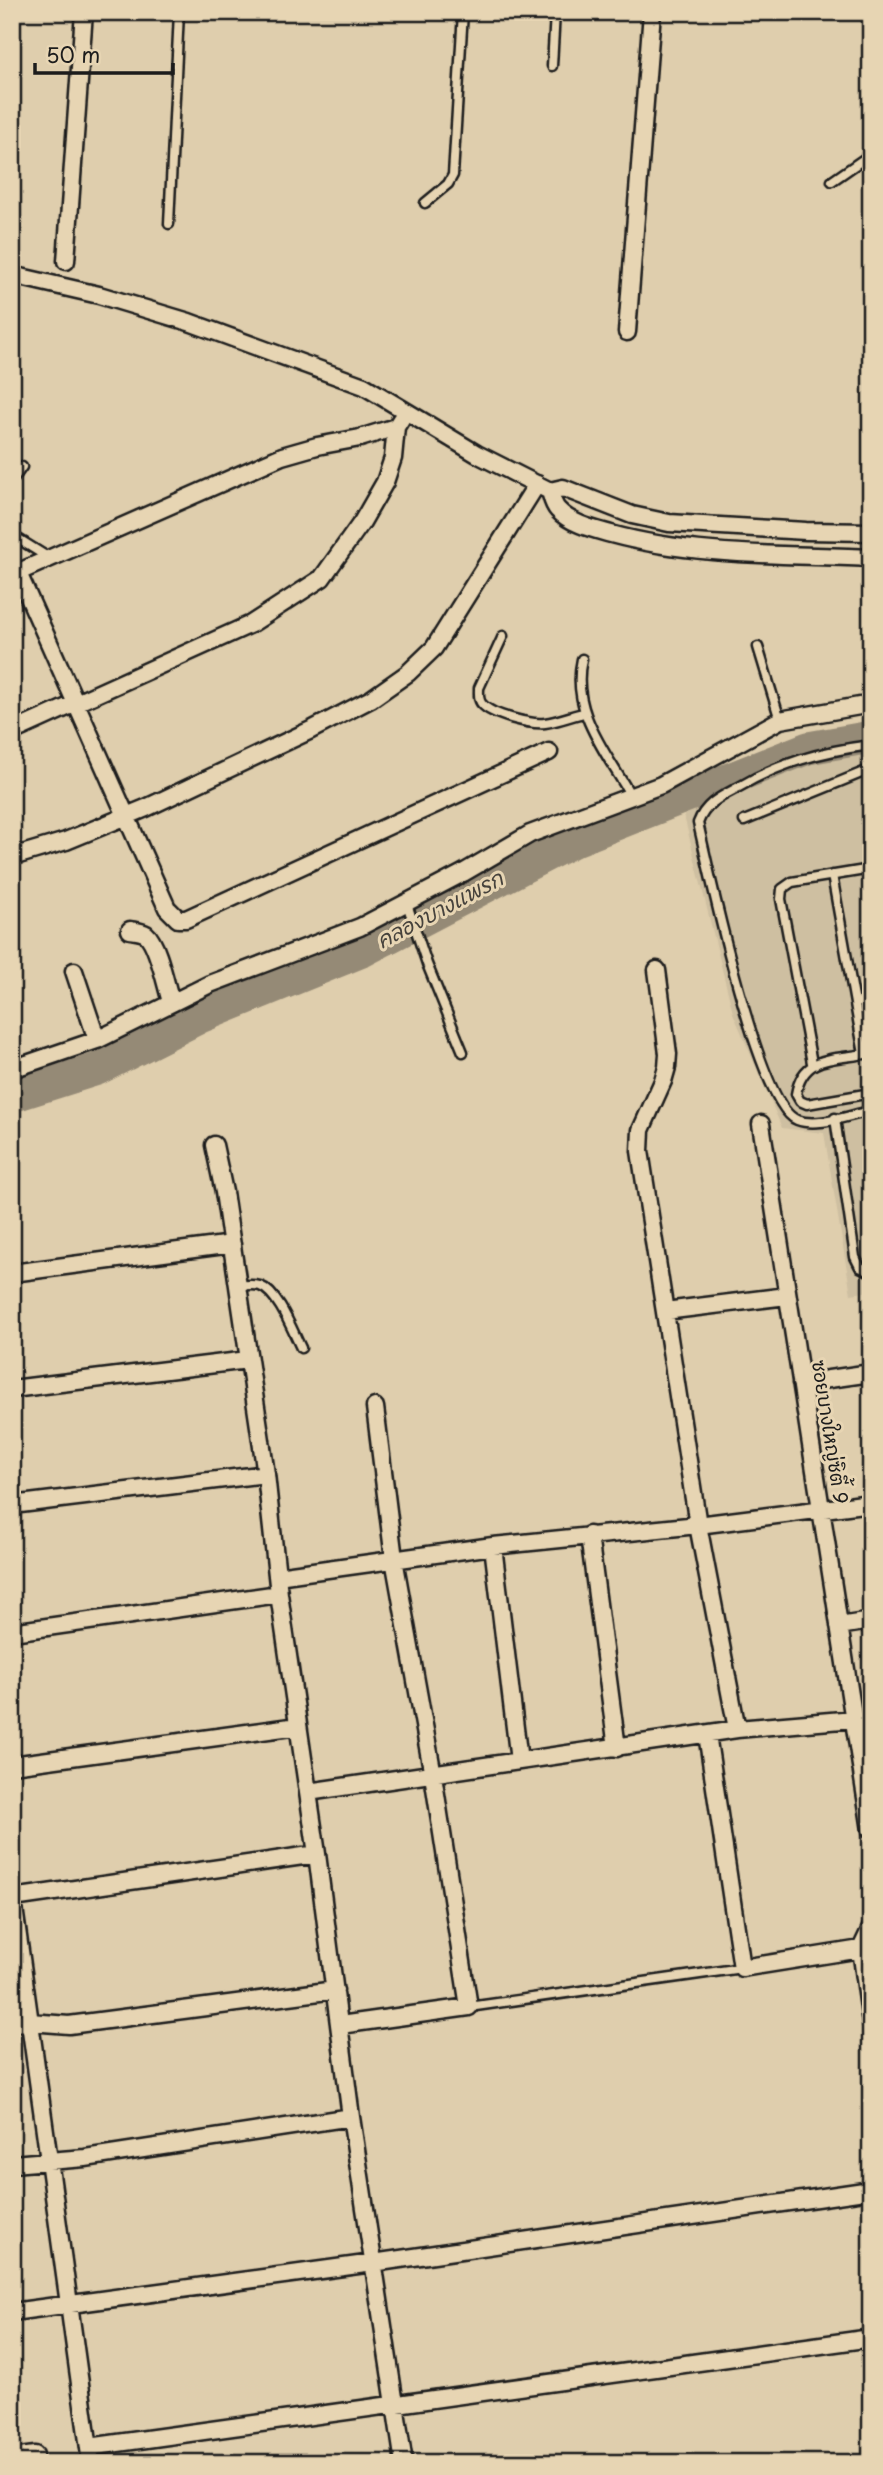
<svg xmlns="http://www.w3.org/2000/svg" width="883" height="2475" viewBox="0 0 883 2475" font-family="'Playpen Sans','Playpen Sans Thai',sans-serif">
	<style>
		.built { fill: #cebfa1 }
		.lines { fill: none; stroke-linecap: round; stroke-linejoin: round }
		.river { stroke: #958a76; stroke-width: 33 }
		.lane-casing { stroke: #1c1c1c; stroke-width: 13 }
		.street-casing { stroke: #1c1c1c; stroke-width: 21 }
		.lane { stroke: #e7d5b3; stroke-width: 8 }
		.street { stroke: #e7d5b3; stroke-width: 16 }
		.labels { text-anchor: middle; stroke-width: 6; stroke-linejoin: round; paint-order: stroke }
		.street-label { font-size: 19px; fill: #1c1c1c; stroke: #e7d5b3 }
		.water-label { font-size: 21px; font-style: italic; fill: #46423c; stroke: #e7d5b3 }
	</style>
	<rect width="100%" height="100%" fill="#dfcead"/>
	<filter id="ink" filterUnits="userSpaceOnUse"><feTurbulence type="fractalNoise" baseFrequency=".0143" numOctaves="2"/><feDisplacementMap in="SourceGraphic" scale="14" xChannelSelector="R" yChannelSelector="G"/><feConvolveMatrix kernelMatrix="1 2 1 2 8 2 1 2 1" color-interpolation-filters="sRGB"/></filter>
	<g filter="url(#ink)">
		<path class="built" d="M871 743V1291L851 1294 824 1133 782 1128 733 1013 684 816 766 761Z"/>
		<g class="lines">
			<path class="river" d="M12 1096 97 1069 200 1017 362 951 573 841 808 748 871 737"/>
			<g class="lane-casing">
				<path id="lane" d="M552 66 555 12
					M832 181 871 154
					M425 203 448 184 453 175 463 12
					M169 224 179 12
					M12 481 22 467
					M12 535 49 558
					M503 636 479 688C479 693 478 700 482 704 491 715 532 725 545 723 558 721 571 716 583 713
					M758 647 780 720
					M582 659C570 711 606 752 631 796
					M871 745C822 751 779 763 737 788 720 797 705 804 698 823 709 870 758 1106 797 1120 818 1128 849 1115 871 1111
					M744 821 871 769
					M832 875 864 1054
					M407 904 427 964 463 1052
					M855 1003 871 1000
					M871 1053C837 1060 803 1053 796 1094L800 1101 807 1104 871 1093
					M812 1063 781 899 782 889 792 882 871 869
					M835 1118 855 1257 860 1267 871 1272
					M237 1286C245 1285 253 1284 260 1286 278 1292 293 1332 301 1348
					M469 2007 742 1968"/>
			</g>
			<g class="street-casing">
				<path id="street" d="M66 261 84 12
					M12 275 99 295 189 322 364 386 477 454 550 491 563 488 632 515 669 523 806 531 871 532
					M627 332 652 12
					M550 491C552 498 553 505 558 510 571 524 593 529 611 534 696 557 784 554 871 558
					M18 573 167 908 178 919H186L549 752
					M12 575 282 456 317 446 360 438 396 427 401 419
					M12 732 251 624 322 578 362 522 385 482 393 458 396 427
					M12 857 66 841 146 808 311 730 371 699 408 673 434 648 537 484
					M130 930C136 931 141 931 146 934 158 944 166 986 171 1002
					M657 970 668 1054 667 1067 663 1081 641 1130 640 1151 698 1525 737 1729
					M74 971 97 1040
					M12 1069 97 1040 210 984 360 927 463 873 530 834 661 785 780 720 871 704
					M761 1124 871 1830
					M214 1145 224 1192 266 1474 279 1594 317 1854 351 2117 404 2463
					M12 1273 232 1244
					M665 1311 787 1296
					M801 1383 871 1373
					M12 1389 248 1360
					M12 1505 266 1474
					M589 1535 617 1748
					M493 1546 519 1761
					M277 1576 493 1546 698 1525 871 1503
					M839 1626 871 1621
					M12 1632 279 1594
					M707 1734 742 1968 861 1949
					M12 1765 298 1726
					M308 1792 737 1729 854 1719
					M12 1893 91 2463
					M13 1898 317 1854
					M871 1928 861 1949 871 2023
					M12 2023 30 2022 69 2025 335 1990
					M340 2025 469 2007 433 1775 394 1559 375 1407
					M12 2164 85 2158 351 2117
					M12 2312 373 2263 871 2190
					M89 2447 871 2338
					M12 2458 35 2455"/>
			</g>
			<use href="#lane" class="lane"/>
			<use href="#street" class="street"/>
		</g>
	</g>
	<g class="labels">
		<g class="street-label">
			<text transform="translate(830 1432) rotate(81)" y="7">ซอยบางใหญ่ซิตี้ 9</text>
		</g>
		<g class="water-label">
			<text transform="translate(440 910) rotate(-28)" y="7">คลองบางแพรก</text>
		</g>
	</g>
	<rect width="883" height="2475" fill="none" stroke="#e7d5b3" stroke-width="42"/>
	<rect x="21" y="21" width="841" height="2433" fill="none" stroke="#1c1c1c" stroke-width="2.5" filter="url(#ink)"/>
	<path d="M35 63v10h138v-10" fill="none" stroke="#1c1c1c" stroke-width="3.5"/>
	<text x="46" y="63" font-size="21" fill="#1c1c1c" stroke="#e7d5b3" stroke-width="5" paint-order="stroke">50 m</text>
</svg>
